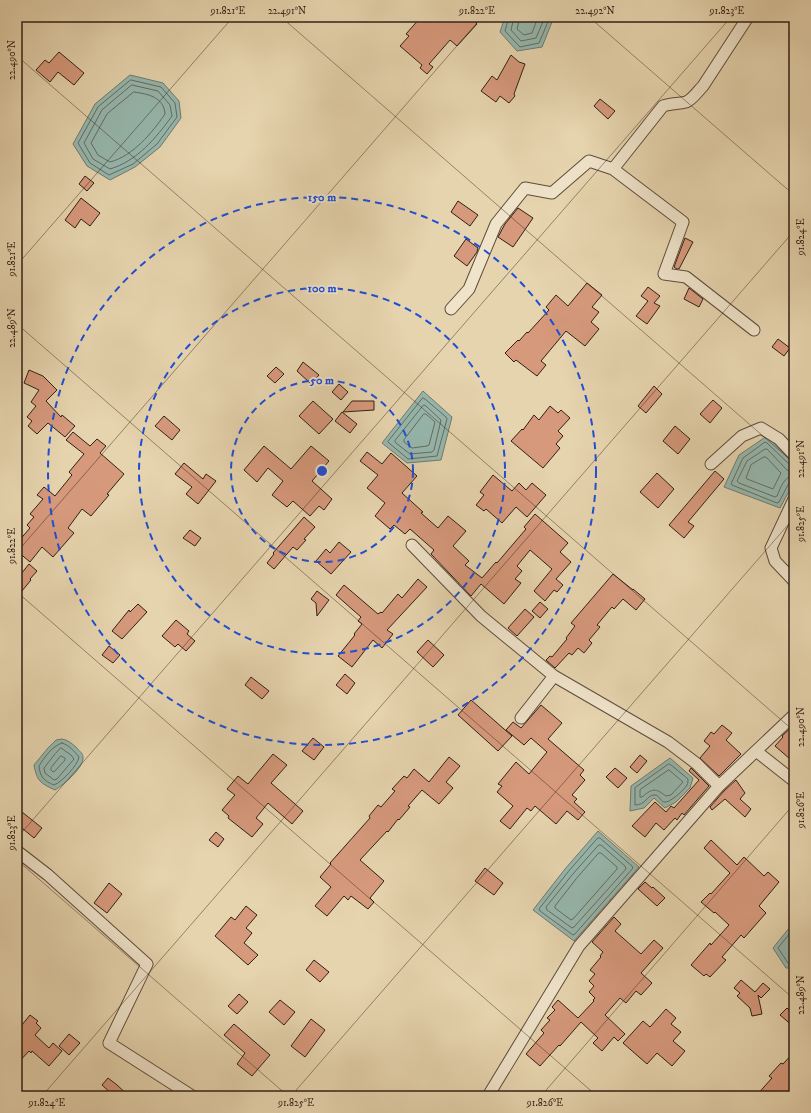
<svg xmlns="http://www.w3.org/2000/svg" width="811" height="1113" viewBox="0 0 811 1113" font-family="'IM FELL DW Pica',serif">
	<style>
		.water { fill: #96b8af; stroke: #6e7b71 }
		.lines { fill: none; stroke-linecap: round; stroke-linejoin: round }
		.shore { stroke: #646c62; stroke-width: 1 }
		.building { fill: #d6997c; stroke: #311f15 }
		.minor-casing { stroke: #5e4c3b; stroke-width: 13 }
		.minor { stroke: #efe3ca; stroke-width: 11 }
		.ticks { fill: none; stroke: #311f15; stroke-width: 1; stroke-opacity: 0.45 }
		.ring { fill: none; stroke: #1d4ed8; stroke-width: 2; stroke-dasharray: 7 5 }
		.centre { fill: #1d4ed8; stroke: #efe3ca; stroke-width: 2 }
		.ring-label { font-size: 12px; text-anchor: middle; font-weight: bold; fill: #1d4ed8; stroke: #efe3ca; stroke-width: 3.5; stroke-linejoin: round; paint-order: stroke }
		.neatline { fill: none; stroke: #311f15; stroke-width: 1.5 }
		.ticks-label { font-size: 10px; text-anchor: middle; fill: #311f15 }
	</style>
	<rect width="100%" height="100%" fill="#e6d4ae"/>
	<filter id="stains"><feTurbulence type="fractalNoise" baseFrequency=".005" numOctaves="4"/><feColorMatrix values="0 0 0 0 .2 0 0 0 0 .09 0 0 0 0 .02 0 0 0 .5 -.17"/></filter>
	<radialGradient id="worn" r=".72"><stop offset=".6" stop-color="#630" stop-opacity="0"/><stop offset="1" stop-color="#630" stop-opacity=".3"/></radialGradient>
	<path class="water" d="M505 17H554L542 47 517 51 500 32Z
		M130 75 163 83 179 101 181 118 160 147 135 167 110 180 87 166 73 144 95 104Z
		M423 391 452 417 441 460 407 463 382 443Z
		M767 436 794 464V482L780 508 724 487 739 455Z
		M62 739C68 740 71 743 76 747 78 750 83 753 83 757 84 768 63 785 55 790 40 783 37 781 34 765L48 748 56 740Z
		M670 758 693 778 690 788 676 802 665 808 654 798 644 808 630 811 631 786Z
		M598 831 639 867 574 941 533 910 565 869Z
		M794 922V968H786L773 948Z"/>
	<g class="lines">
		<path class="shore" d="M509 17 505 31 520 47 539 43 550 17
			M514 17 511 30 521 41 536 38 545 17
			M520 17 517 29 524 35 532 33 538 17
			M131 80 161 87 175 103 177 117 157 144 133 164 109 175 90 163 78 143 98 107Z
			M132 85 158 91 170 105 172 116C156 138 137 161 110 169L93 159 84 143 102 110Z
			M134 92C148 94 164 97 165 114 152 133 133 156 110 162L98 155 91 143 107 114Z
			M423 398 425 399 446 417 447 419 437 456 408 459 389 443 388 442Z
			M424 405 426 406 441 420 434 450 432 452 410 454 396 443 395 441Z
			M424 414H426L435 422 429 445 427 446 412 448 404 442V440Z
			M764 457H766L781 473 773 489 747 479 746 478 751 465Z
			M794 467 790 465 767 443 765 442 743 458 731 484 732 485 777 503 779 502 789 483 791 481H794
			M794 472 787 470 767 449H765L747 461 737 481 739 483 775 497 777 496C781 487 784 476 794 476
			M62 743C69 745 74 751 79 757 78 765 62 782 54 785 44 781 40 777 39 766 44 758 52 746 62 743Z
			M61 748 71 755 74 759 57 779 54 780 45 773 44 768 55 754Z
			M61 756 65 758V760L55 771 53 772 51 770V768Z
			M669 764 671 765 688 779C688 781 688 783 687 785 685 789 669 804 664 802 660 801 659 794 654 795 647 795 646 805 635 805V788Z
			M669 770 683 782 671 795 666 796C655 788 653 788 642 797H640V790Z
			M598 838H600L632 866 633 868 575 934 573 935 540 911 539 909 568 872Z
			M599 845H601L625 866 626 869 574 927 572 928 547 910 546 907 572 875Z
			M599 853H601L617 867V869L573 919 571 920 555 908V906L576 879Z
			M794 928 778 948 788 963 794 964"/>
	</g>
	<path class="building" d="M421 17H481L476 23 477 24 457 46 450 40 429 64 433 67 427 74 420 68 422 65 400 46 409 36 406 34Z
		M59 52 84 73 74 85 58 72 50 82 36 70 45 60 49 63Z
		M511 55 519 62 525 64 514 94 515 96 509 103 500 96 496 102 481 91 492 76 497 80Z
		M600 99 615 111 608 119 594 106Z
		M85 176 94 183 87 191 79 184Z
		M81 198 100 213 90 226 81 219 75 228 65 220Z
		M458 201 478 215 470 226 451 212Z
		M518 208 533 218 513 247 498 237 505 224Z
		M685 238 693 242 679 269H677L674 267Z
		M466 239 478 248 477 252 467 266 454 256Z
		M587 283 602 295 592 307 599 312 591 322 599 329 585 346 566 331 541 361 546 365 537 376 516 360 514 362 505 353 518 340 519 341 527 332 528 333 549 310 546 307 556 295 568 306Z
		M648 287 660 296 654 303 660 306 647 324 636 316 648 301 641 296Z
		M689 288 703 299 699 307 684 299Z
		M778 339 790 348 784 356 772 347Z
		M303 362 319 375 311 384 297 371Z
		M276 367 284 374 275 383 267 376Z
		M29 370 43 376 57 390 46 401 61 417 62 415 75 426 65 437 48 423 37 434 28 426 32 421 27 417 36 406 31 402 39 390 24 383Z
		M339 384 348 392 341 400 332 392Z
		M654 386 662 394 646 413 638 406Z
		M713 400 722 408 710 423 700 414Z
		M313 401 333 419 319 434 299 416Z
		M352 401H374V410L343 412Z
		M550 406 558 413 561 410 570 418 558 431 563 436 556 444 560 448 543 468 511 441 522 429 523 430 534 415 539 420Z
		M342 412 357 424 350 433 335 421Z
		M164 416 180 430 172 440 155 426Z
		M675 426 690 439 678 454 663 441Z
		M73 432 90 446 97 439 106 446 100 453 124 474 107 494 109 495 91 516 82 509 68 528 74 533 53 557 42 547 30 562 17 551V543L30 528 27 525 34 517 30 514 43 499 37 495 44 487 55 496 72 475 69 472 84 454 66 440Z
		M264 446 291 469 311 446 329 461 312 481 332 499 324 510 319 506 310 516 293 501 287 507 272 495 283 481 268 468 257 482 244 470Z
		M367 452 382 464 391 453 417 476 402 493 423 512 421 513 438 528 448 516 466 531 453 546 469 561 465 565 482 578 496 562 497 563 526 529 524 527 535 514 568 543 560 552 571 562 556 579 563 585 557 592 554 590 545 601 534 591 552 569 530 550 517 566 522 571 515 579 521 583 504 604 481 584 471 596 431 554 434 550 410 529 405 534 394 525 390 529 375 516 385 503 367 488 378 475 360 461Z
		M184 463 203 479 206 474 216 481 198 504 186 494 192 487 175 474Z
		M715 471 724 479 688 522 694 526 684 538 669 525Z
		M657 473 674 489 658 508 640 492Z
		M493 475 512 491 519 483 526 490 532 483 546 495 527 517 516 507 502 523 486 509 484 511 476 505 484 495 480 492Z
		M304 517 315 527 304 539 306 540 297 550 293 547 274 569 267 563 274 554 273 553Z
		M190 530 201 538 195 546 183 538Z
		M339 542 351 552 331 574 316 561 326 549 330 553Z
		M29 564 37 571 30 579 31 580 17 597V579Z
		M613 574 633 590V589L645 599 636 610 623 599 614 609 612 607 597 625 600 627 589 640 592 643 584 653 578 648 572 655 569 653 555 668 546 660 550 656 552 657 567 639 566 638 575 626 571 623Z
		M418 579 427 587 387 630 393 634 382 648 373 640 352 667 338 656 355 635 354 634 362 624 358 621 361 617 336 595 344 585 378 614 381 612 382 613 398 594 402 598Z
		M317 591 329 600 317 616 316 603 311 599Z
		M540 602 548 609 540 618 532 611Z
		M138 604 147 612 122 639 112 631 129 610 130 612Z
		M525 609 534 617 517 636 508 628Z
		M176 620 189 631 187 634 195 641 186 651 178 644 175 647 162 636Z
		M428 640 444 655 433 667 417 652Z
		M109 646 120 655 113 663 102 655Z
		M345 674 355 683 347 694 336 685Z
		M251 677 269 691 262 699 245 685Z
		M471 700 512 736 498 751 458 715Z
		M541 705 562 723 548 739 584 770 580 775 585 780 572 795 577 799 574 802 585 812 578 820 567 811 556 824 535 806 531 811 527 808 510 829 500 821 513 806 497 792 502 786 498 784 516 762 529 774 547 752 531 738 524 745 506 730 513 722 521 728Z
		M722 725 732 733 726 740 741 754 719 776 700 758 710 746 704 741 711 732 714 734Z
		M794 725V755L790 759 775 746 783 737 782 736Z
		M313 738 324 747 314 760 302 751Z
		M273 754 287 765 271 783 303 811 292 824 268 803 256 818 263 824 252 837 228 818 229 816 222 810 235 795 227 789 238 776 248 784Z
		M640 755 647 761 637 773 630 767Z
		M449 757 460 766 446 782 453 788 439 804 422 790 408 806 410 807 399 820 398 819 388 832 387 831 360 860 384 881 370 898 374 902 368 909 351 896 348 900 344 896 327 916 315 906 331 887 320 877 331 864 330 863 370 818 369 816 378 805 381 807 395 791 392 789 404 776 407 778 414 769 429 782Z
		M615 768 627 778 618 788 606 777Z
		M691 768 709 786 684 815 682 813 677 820 675 818 664 830 656 823 645 837 632 826 655 802 666 812 671 806 674 808 699 780 689 771Z
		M736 780 745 793 740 799 751 809 745 817 725 799 712 810 710 807 724 791Z
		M22 812 42 828 34 838 17 824V818Z
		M216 832 224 839 218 847 209 840Z
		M711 840 737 865 744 857 764 876 768 872 779 882 759 906 766 913 744 938 741 935 722 957 726 960 710 977 706 974 704 976 691 965 710 943 711 945 729 925 715 912 714 913 701 902 710 893 711 894 730 873 704 848Z
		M485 868 503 883 494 895 475 881Z
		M645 882 652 888 653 887 665 898 657 906 638 889Z
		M109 883 122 894 107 913 94 903Z
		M246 906 257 915 246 928 252 933 244 943 258 955 248 965 215 936 231 917 235 920Z
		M614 917 621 924 615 931 641 954 654 940 663 948 641 973 652 983 641 995 636 991 626 1003 620 998 605 1015 625 1034 618 1041 614 1037 602 1051 593 1043 598 1038 581 1022 560 1046 559 1045 540 1066 526 1054 544 1033 541 1030 550 1020 547 1018 555 1010 552 1007 558 1000 578 1018 594 1001 593 1000 595 998 589 992 594 986 589 981 595 974 590 970 601 957 600 956 603 952 592 942Z
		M314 960 329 972 320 982 306 970Z
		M741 980 755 992 763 983 770 989 761 998 758 995 762 1014 752 1016 750 1008 737 996 740 993 734 988Z
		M239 994 248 1002 237 1014 228 1006Z
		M280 1000 295 1012 284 1025 269 1012Z
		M787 1008 794 1015V1027L780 1015Z
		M666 1009 676 1018 671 1024 681 1032 673 1041 685 1051 672 1066 657 1053 647 1064 623 1043 643 1021 650 1027Z
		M30 1015 38 1021 36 1023 41 1028 35 1035 49 1048 53 1043 62 1051 49 1066 32 1051 31 1053 29 1051 17 1064V1031Z
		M311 1019 325 1030 305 1057 291 1046Z
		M234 1024 270 1055 252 1076 237 1064 245 1053 224 1035Z
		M69 1034 80 1043 69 1055 59 1046Z
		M794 1052V1087L786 1096H756L772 1078 769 1076 781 1063 783 1064Z
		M108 1078 117 1085 129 1096H114L102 1085Z"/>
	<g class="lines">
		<g class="minor-casing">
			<path id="minor" d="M613 169 683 222 664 274 686 277 754 330
				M451 309 469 289 496 224 525 188 552 193 589 161 613 169 663 106C671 103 678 104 686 102 692 100 698 91 703 86L748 17
				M711 464 742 436 761 428 779 439 794 455
				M794 499 771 548 775 561 794 581
				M412 545 481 616 554 676 668 742 697 764 719 786
				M521 718 554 676
				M756 751 794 781
				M17 851 48 875 147 964 109 1043 192 1096
				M488 1096 579 946 719 786 794 715"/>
		</g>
		<use href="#minor" class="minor"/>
	</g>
	<path class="ticks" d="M281 17 794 463M589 17 794 195M17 56 794 731M17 265 233 17M17 324 794 999M17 552 482 17M17 592 597 1096M17 838 731 17M17 860 288 1096M42 1096 794 231M291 1096 794 518M541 1096 794 804M790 1096 794 1091"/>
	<g class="ring">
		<circle cx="322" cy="471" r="91"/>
		<circle cx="322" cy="471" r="183"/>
		<circle cx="322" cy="471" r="274"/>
	</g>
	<circle cx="322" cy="471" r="6" class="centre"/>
	<g class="ring-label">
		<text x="322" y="201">150 m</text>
		<text x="322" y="292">100 m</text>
		<text x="322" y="384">50 m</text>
	</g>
	<rect width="811" height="1113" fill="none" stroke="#e6d4ae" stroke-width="44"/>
	<rect x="22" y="22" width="767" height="1069" class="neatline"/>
	<g class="ticks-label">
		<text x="228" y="14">91.821°E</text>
		<text x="287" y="14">22.491°N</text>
		<text x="477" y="14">91.822°E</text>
		<text x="595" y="14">22.492°N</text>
		<text x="727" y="14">91.823°E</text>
		<text transform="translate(11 60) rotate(-90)" y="4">22.490°N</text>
		<text transform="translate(800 237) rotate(-90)" y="4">91.824°E</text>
		<text transform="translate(11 259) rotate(-90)" y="4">91.821°E</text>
		<text transform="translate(11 328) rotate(-90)" y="4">22.489°N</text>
		<text transform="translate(800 459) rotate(-90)" y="4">22.491°N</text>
		<text transform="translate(800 524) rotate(-90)" y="4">91.825°E</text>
		<text transform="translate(11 546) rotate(-90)" y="4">91.822°E</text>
		<text transform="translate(800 727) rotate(-90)" y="4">22.490°N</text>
		<text transform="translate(800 810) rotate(-90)" y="4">91.826°E</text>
		<text transform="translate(11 833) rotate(-90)" y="4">91.823°E</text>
		<text transform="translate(800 995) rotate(-90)" y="4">22.489°N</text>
		<text x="47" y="1106">91.824°E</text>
		<text x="296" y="1106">91.825°E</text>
		<text x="545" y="1106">91.826°E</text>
	</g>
	<rect width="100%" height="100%" filter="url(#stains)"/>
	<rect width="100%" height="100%" fill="url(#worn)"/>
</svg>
